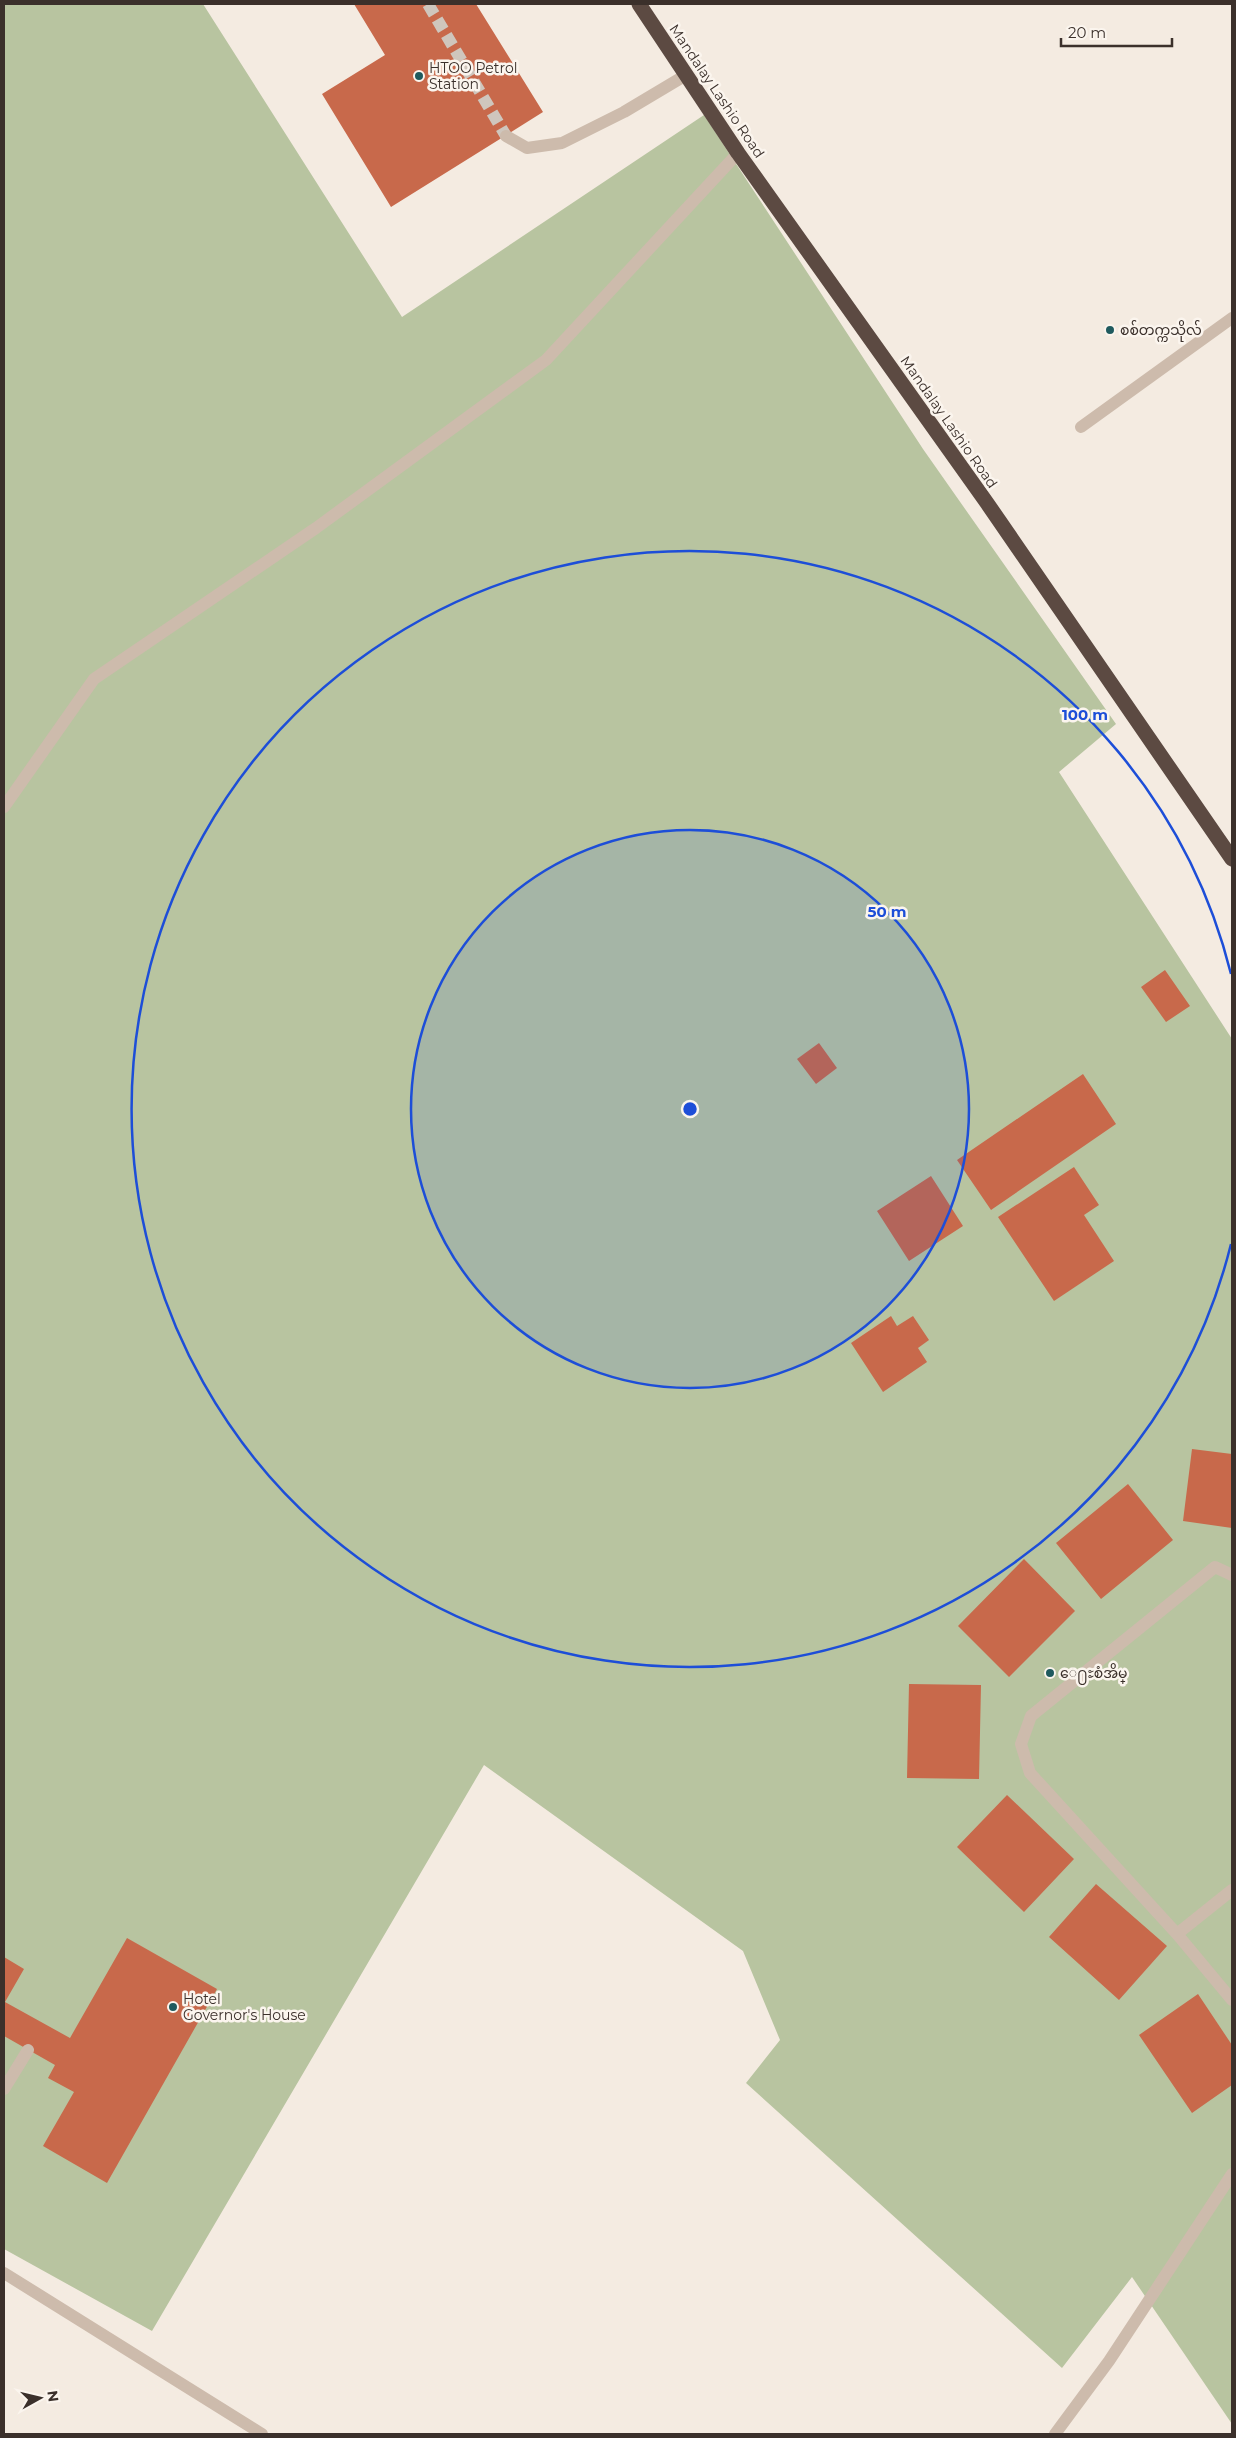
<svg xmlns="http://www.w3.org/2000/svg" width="1236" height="2438" viewBox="0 0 1236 2438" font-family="Montserrat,'Noto Sans Myanmar',sans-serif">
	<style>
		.green { fill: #b8c4a0 }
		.building { fill: #c8694b }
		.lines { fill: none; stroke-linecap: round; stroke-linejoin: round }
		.minor-tunnel { stroke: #cfc6bd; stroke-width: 12; stroke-dasharray: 12 6; stroke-linecap: butt }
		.minor { stroke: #cdbbac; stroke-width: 12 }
		.highway { stroke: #5c4a42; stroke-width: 15 }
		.ring { fill: none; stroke: #1d4ed8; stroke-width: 2.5 }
		.poi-dot { fill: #1f5a5e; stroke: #fbf5ee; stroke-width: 2 }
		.labels { text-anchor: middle; stroke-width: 5; stroke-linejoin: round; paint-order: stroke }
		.poi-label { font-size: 14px; fill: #3b302b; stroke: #fbf5ee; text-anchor: start }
		.street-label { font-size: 14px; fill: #3b302b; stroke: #fbf5ee }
		.centre { fill: #1d4ed8; stroke: #fbf5ee; stroke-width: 2.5 }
		.ring-label { font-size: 15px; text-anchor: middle; font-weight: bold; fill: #1d4ed8; stroke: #fbf5ee; stroke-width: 5; stroke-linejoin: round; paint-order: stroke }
	</style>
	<rect width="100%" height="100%" fill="#f4ebe1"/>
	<path class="green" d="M4 4H203L402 317 704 115 923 449 1116 724 1059 772 1232 1039V2424L1132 2277 1062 2368 746 2083 780 2040 743 1951 484 1765 152 2331 4 2249Z"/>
	<path class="building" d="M354 4H476L543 112 391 207 322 94 385 55Z
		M1165 970 1190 1006 1166 1022 1141 987Z
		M819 1043 837 1068 816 1084 797 1059Z
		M1083 1074 1116 1124 991 1210 957 1160Z
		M1074 1167 1099 1205 1084 1215 1114 1261 1054 1301 998 1217Z
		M931 1176 963 1226 909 1261 877 1211Z
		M891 1316 897 1326 913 1316 929 1340 918 1348 927 1362 883 1392 851 1343Z
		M1192 1449 1232 1454V1528L1183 1521Z
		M1128 1484 1173 1540 1101 1599 1056 1543Z
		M1024 1559 1075 1611 1009 1677 958 1626Z
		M909 1684 981 1685 979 1779 907 1778Z
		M1007 1795 1074 1859 1024 1912 957 1847Z
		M1096 1884 1167 1946 1119 2000 1049 1937Z
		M127 1938 217 1989 107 2183 43 2146 74 2092 48 2078 55 2065 4 2036V1957L24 1969 5 2002 70 2038Z
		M1198 1994 1232 2045V2085L1192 2113 1139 2035Z"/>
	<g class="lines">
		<path class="minor-tunnel" d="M428 4 506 136"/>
		<path class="minor" d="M506 136 527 148 562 143 624 112 686 75
			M1081 427 1232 318
			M4 807 94 679 316 528 546 360 738 153
			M1232 1575 1215 1567 1031 1716 1021 1744 1030 1773 1177 1934 1232 2000
			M1177 1934 1232 1890
			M4 2089 28 2050
			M4 2273 262 2434
			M1055 2434 1109 2361 1232 2174"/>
		<path class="highway" d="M639 4 738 153 987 503 1232 859"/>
	</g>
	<circle cx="690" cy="1109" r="279" fill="#1d4ed8" fill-opacity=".12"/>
	<g class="ring">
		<circle cx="690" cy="1109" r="279"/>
		<path d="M1231 1244A558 558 0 1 1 1231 974"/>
	</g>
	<g class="poi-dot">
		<circle cx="419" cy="76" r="5"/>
		<circle cx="1110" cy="330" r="5"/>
		<circle cx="1050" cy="1673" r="5"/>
		<circle cx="173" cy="2007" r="5"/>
	</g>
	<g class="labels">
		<g class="poi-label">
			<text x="429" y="73">HTOO Petrol<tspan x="429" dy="16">Station</tspan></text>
			<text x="1120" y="335">စစ်‌တက္ကသိုလ်</text>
			<text x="1060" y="1678">ေ႐ႊစံအိမ္</text>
			<text x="183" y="2004">Hotel<tspan x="183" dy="16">Governor's House</tspan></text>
		</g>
		<g class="street-label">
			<text transform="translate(717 91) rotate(56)" y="5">Mandalay Lashio Road</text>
			<text transform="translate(949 422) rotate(55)" y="5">Mandalay Lashio Road</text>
		</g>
	</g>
	<circle cx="690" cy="1109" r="8" class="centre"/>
	<g class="ring-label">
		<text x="1085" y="720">100 m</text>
		<text x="887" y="917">50 m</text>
	</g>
	<rect width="1236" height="2438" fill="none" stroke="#3b302b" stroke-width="10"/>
	<g transform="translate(40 2398) rotate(82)" stroke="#fbf5ee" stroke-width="4" paint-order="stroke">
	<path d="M0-4L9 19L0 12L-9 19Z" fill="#3b302b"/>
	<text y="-8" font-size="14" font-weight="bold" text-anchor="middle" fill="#3b302b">N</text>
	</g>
	<path d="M1061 38v8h111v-8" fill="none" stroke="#3b302b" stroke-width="2.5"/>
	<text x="1068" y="38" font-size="15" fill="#3b302b" stroke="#fbf5ee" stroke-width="4" paint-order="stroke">20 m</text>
</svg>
